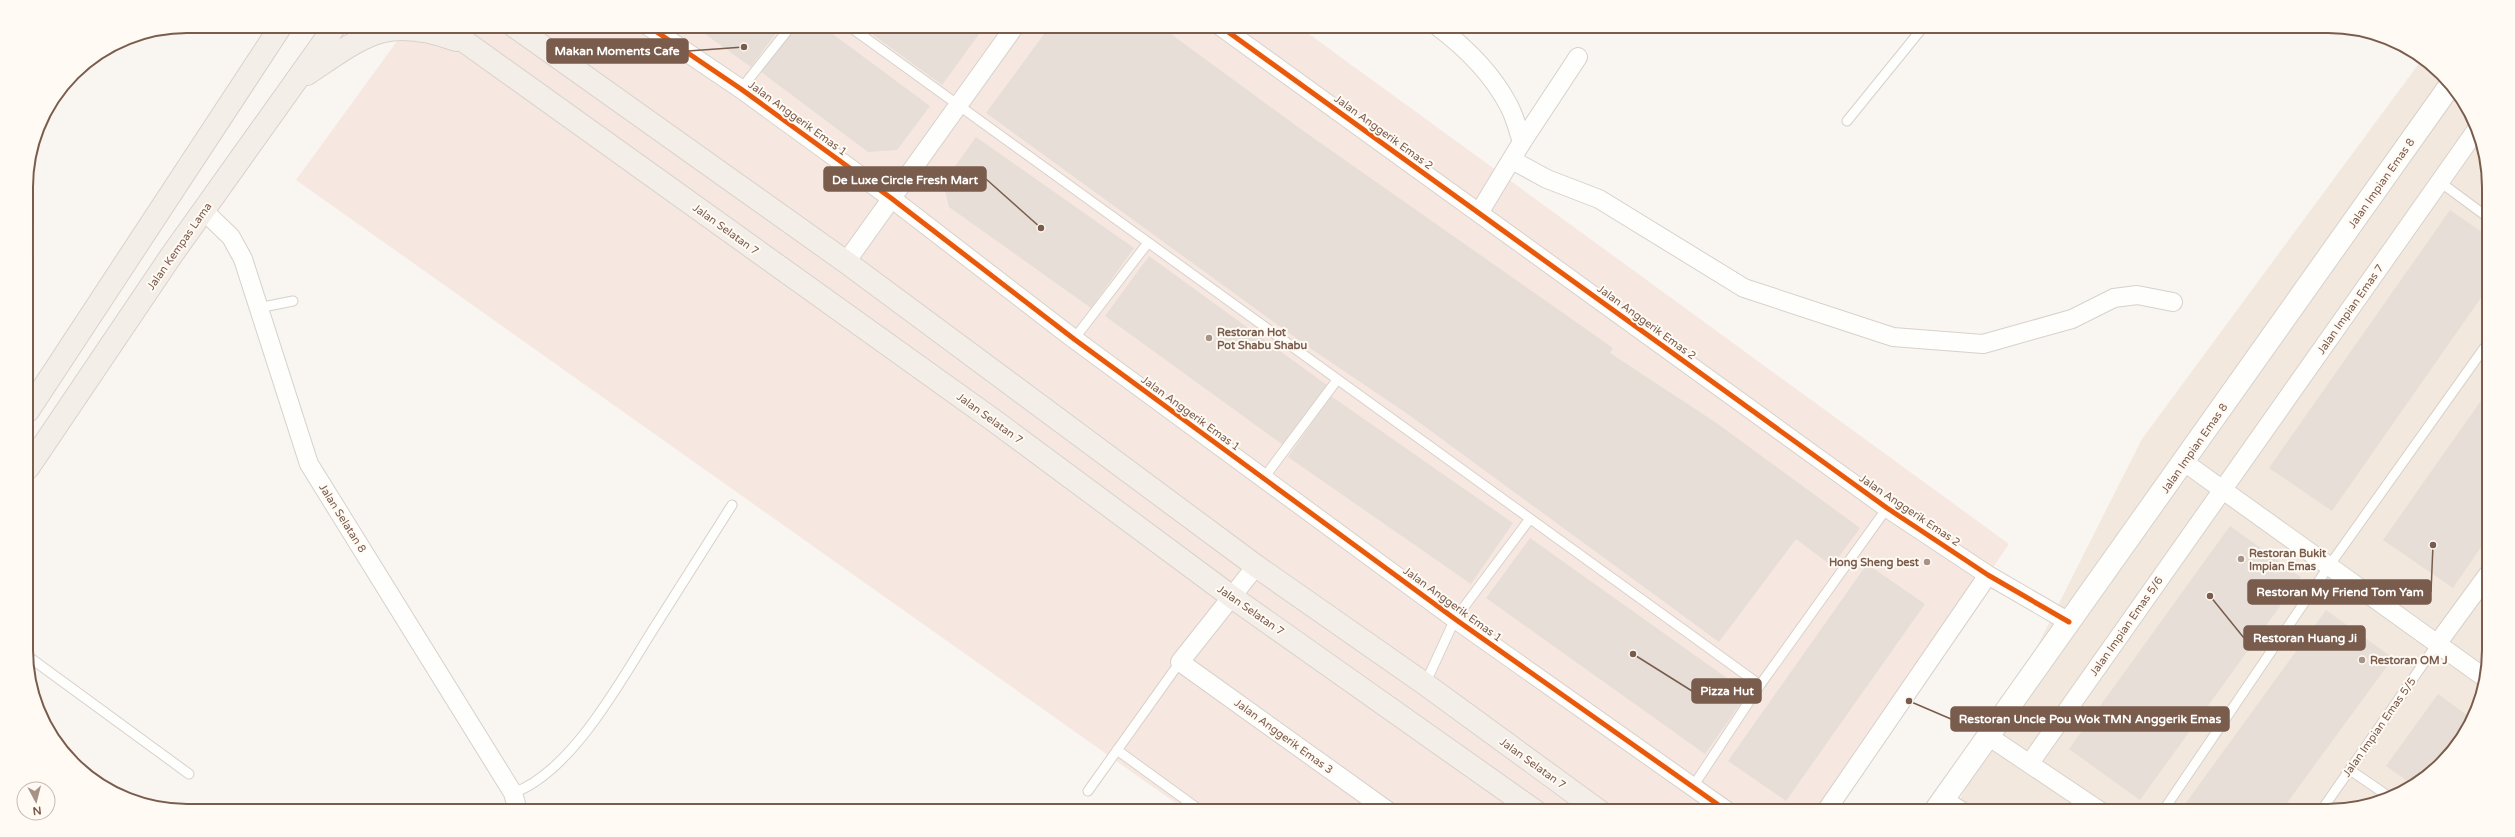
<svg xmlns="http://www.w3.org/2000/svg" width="2515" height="837" viewBox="0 0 2515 837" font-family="'Varela Round',sans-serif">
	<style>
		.residential { fill: #f2e8de }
		.commercial { fill: #f6e8e1 }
		.building { fill: #e6ded7 }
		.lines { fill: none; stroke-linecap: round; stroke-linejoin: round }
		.service-casing { stroke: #d7d1cb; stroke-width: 11 }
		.minor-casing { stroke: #d7d1cb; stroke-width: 20 }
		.tertiary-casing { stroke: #d7d1cb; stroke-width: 24 }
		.primary-casing { stroke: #dad1cc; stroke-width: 24 }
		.service { stroke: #fefefd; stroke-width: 9 }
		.minor { stroke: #fefefd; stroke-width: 18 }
		.tertiary { stroke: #fefefd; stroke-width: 22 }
		.primary { stroke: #f3eee8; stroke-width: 22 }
		.cycleway-casing { stroke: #fffaf3; stroke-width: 8 }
		.cycleway { stroke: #e8590c; stroke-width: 5 }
		.poi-dot { fill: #a69286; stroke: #fffaf3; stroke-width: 1.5 }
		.labels { text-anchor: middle; stroke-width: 4; stroke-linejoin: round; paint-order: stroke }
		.street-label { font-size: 11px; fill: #7a5c4d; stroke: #fffaf3 }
		.poi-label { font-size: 11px; font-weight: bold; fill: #7a5c4d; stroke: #fffaf3; text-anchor: start }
		.rim { fill: none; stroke: #7a5c4d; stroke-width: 2 }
		.leader { fill: none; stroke: #7a5c4d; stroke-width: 1.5 }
		.callout-dot { fill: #7a5c4d; stroke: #fffaf3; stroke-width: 1.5 }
		.callout { fill: #7a5c4d; stroke: #7a5c4d; stroke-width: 1.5 }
		.callout-label { font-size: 12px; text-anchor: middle; font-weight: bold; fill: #fff }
	</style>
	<rect width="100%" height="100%" fill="#f9f5f0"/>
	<path class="residential" d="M2423 58 2449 81 2472 116 2486 156 2489 650 2483 692 2462 739 2426 778 2389 799 2338 811H1954L2142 439Z"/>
	<path class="commercial" d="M408 26H1298L2009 544 1827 811H1187L296 180Z"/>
	<path class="building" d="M694 26H781L751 67Z
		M796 26H822L930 106 897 150 868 152 761 72Z
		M861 26H985L942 85Z
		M1050 26H1160L1302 130 1613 348 1610 353 1718 424 1860 528 1832 566 1796 539 1719 642 1409 415 1304 344 986 113Z
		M976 137 1134 248 1091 308 949 207 943 183Z
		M2486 171V184L2480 179Z
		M2450 210 2486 235 2487 289 2332 511 2269 468Z
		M1149 256 1327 385 1283 445 1105 316Z
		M2487 392 2488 537 2453 588 2383 540Z
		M1331 396 1513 523 1471 584 1288 457Z
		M2230 526 2301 577 2140 800 2069 749Z
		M1530 538 1748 693 1705 754 1486 598Z
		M1867 564 1925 604 1786 801 1728 761Z
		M2326 610 2393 658 2281 811H2180Z
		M2438 694 2471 718 2462 739 2426 778 2413 785 2386 766Z"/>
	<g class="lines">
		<g class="service-casing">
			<path id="service" d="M849 26 1760 685 1887 508
				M741 89 791 26
				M1847 121 1924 26
				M2440 182 2486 216
				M258 308 293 301
				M1074 339 1147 244
				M1263 479 1337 380
				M29 657 189 774
				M1425 684 1455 619 1529 520
				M1117 750 1201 811
				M2350 770 2391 798
				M1692 788 1760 685
				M1088 791 1180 662
				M513 793C572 772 621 680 654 628 680 587 706 546 732 505
				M1946 796 1970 811
				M2163 811 2329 566 2487 344
				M2321 811 2437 644"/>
		</g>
		<g class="minor-casing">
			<path id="minor" d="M648 26 741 89 891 198 1074 339 1455 619 1727 811
				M1220 26 1887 508 1988 575 2069 622
				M1437 26C1465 47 1493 75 1509 106 1515 117 1518 130 1522 142
				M1512 160 1547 179 1599 199 1744 288 1893 337 1983 344 2072 319 2114 298 2137 295 2173 302
				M204 211 231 237 243 259 309 464 513 793 518 811
				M1479 213 1522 142 1578 57
				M846 262 1015 26
				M2184 462 2485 678
				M1256 566 1180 662 1388 811
				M2437 644 2489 573
				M1988 736 2100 811
				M2030 763 2477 129
				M1826 811 1988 575"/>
		</g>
		<g class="tertiary-casing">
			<path id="tertiary" d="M1935 811 2451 84"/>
		</g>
		<g class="primary-casing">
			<path id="primary" d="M443 26 996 422 1232 597 1535 811
				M514 26 846 262 1256 566 1425 684 1599 811
				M307 74C364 36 386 14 456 40
				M28 411 281 26
				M28 468 171 256 335 26"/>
		</g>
		<use href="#service" class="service"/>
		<use href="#minor" class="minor"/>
		<use href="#tertiary" class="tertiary"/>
		<use href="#primary" class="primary"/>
		<g class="cycleway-casing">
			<path id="cycleway" d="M648 26 741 89 891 198 1074 339 1455 619 1727 811
				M1220 26 1887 508 1988 575 2069 622"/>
		</g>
		<use href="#cycleway" class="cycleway"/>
	</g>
	<g class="poi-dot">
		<circle cx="1209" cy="338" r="4"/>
		<circle cx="2241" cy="559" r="4"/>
		<circle cx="1927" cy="562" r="4"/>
		<circle cx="2362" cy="660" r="4"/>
	</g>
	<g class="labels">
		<g class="street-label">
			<text transform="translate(798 118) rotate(36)" y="4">Jalan Anggerik Emas 1</text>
			<text transform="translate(1384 132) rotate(36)" y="4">Jalan Anggerik Emas 2</text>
			<text transform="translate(2381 183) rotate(-55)" y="4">Jalan Impian Emas 8</text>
			<text transform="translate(726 229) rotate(36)" y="4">Jalan Selatan 7</text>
			<text transform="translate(179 246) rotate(-55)" y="4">Jalan Kempas Lama</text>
			<text transform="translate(2350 309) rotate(-55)" y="4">Jalan Impian Emas 7</text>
			<text transform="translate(1647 322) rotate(36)" y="4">Jalan Anggerik Emas 2</text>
			<text transform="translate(1191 413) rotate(36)" y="4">Jalan Anggerik Emas 1</text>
			<text transform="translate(990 418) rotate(36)" y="4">Jalan Selatan 7</text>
			<text transform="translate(2194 448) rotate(-55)" y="4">Jalan Impian Emas 8</text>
			<text transform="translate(1910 510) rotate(34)" y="4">Jalan Anggerik Emas 2</text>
			<text transform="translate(343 518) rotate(58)" y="4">Jalan Selatan 8</text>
			<text transform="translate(1453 604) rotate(36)" y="4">Jalan Anggerik Emas 1</text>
			<text transform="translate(1251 610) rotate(35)" y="4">Jalan Selatan 7</text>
			<text transform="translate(2126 626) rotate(-55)" y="4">Jalan Impian Emas 5/6</text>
			<text transform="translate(2379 727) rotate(-55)" y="4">Jalan Impian Emas 5/5</text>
			<text transform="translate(1284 736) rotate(36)" y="4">Jalan Anggerik Emas 3</text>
			<text transform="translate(1533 763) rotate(36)" y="4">Jalan Selatan 7</text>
		</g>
		<g class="poi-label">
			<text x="1217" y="336">Restoran Hot<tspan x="1217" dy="13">Pot Shabu Shabu</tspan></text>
			<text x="2249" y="557">Restoran Bukit<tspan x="2249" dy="13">Impian Emas</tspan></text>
			<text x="1919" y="566" text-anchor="end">Hong Sheng best</text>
			<text x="2370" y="664">Restoran OM J</text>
		</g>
	</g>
	<path d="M0 0H2515V837H0ZM187 33H2328A154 154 0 0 1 2482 187V650A154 154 0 0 1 2328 804H187A154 154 0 0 1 33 650V187A154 154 0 0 1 187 33Z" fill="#fffaf3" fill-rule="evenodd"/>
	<path class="rim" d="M187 33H2328A154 154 0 0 1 2482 187V650A154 154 0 0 1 2328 804H187A154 154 0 0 1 33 650V187A154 154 0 0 1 187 33Z"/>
	<path class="leader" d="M744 47L688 51M1041 228L986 179M2433 545L2431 592M2210 596L2244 638M1633 654L1692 691M1909 701L1951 719"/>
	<g class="callout-dot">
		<circle cx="744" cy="47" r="4"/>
		<circle cx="1041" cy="228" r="4"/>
		<circle cx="2433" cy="545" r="4"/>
		<circle cx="2210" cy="596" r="4"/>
		<circle cx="1633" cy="654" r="4"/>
		<circle cx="1909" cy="701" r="4"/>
	</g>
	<g class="callout">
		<rect x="547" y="39" width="141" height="24" rx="4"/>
		<rect x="824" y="167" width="162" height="24" rx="4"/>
		<rect x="2248" y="580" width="183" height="24" rx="4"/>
		<rect x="2244" y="626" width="121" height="24" rx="4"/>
		<rect x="1692" y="679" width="69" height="24" rx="4"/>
		<rect x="1951" y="707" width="278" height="24" rx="4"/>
	</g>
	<g class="callout-label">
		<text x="617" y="55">Makan Moments Cafe</text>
		<text x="905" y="184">De Luxe Circle Fresh Mart</text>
		<text x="2340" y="596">Restoran My Friend Tom Yam</text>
		<text x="2305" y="642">Restoran Huang Ji</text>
		<text x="1727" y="695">Pizza Hut</text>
		<text x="2090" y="723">Restoran Uncle Pou Wok TMN Anggerik Emas</text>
	</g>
	<g transform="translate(36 801) rotate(173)"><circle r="19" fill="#fffaf3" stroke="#cabbb1"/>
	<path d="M0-3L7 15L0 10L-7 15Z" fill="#a69286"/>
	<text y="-6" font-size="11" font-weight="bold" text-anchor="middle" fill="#7a5c4d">N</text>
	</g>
</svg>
